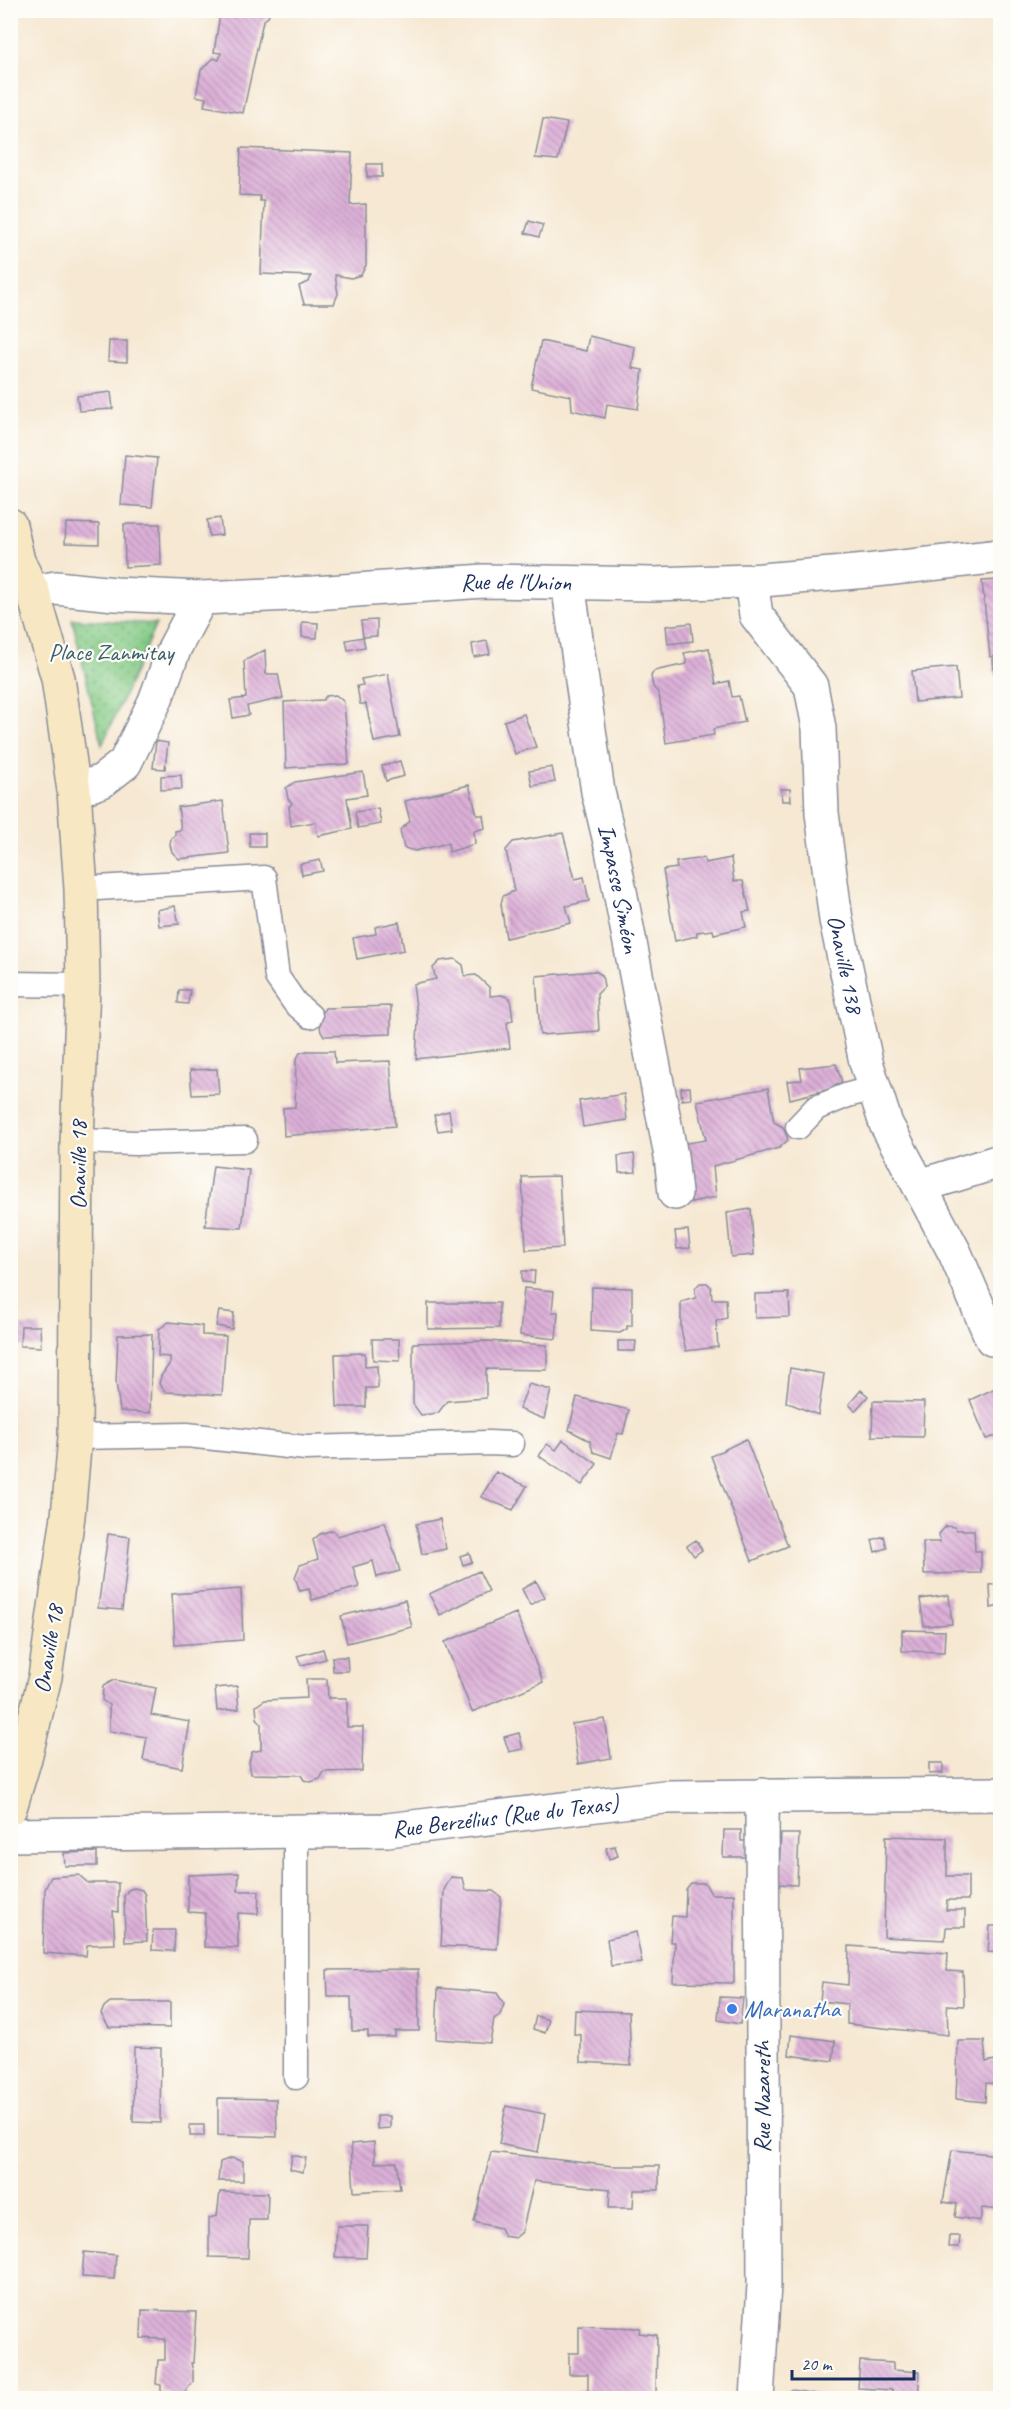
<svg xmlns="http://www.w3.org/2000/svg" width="1011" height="2409" viewBox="0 0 1011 2409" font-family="Caveat,sans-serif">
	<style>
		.grass { fill: url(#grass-dots); stroke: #507c72; stroke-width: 1.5 }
		.building { fill: url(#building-back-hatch) }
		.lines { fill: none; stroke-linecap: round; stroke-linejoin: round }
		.lane-casing { stroke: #888c98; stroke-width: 27 }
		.street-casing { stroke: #888c98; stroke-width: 36 }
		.secondary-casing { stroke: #888c98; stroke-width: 36 }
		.lane { stroke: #fff; stroke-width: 24 }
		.street { stroke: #fff; stroke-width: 33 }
		.secondary { stroke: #f7e8c3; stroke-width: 33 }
		.shop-dot { fill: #3f7fe0; stroke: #fdfcf7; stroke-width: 2 }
		.labels { text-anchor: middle; stroke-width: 4.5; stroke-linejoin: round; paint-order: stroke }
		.street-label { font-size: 24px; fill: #1b2f5e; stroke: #fdfcf7 }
		.park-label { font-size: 24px; fill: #3a5e6a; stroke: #fdfcf7 }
		.shop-label { font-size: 24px; fill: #366cbe; stroke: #fdfcf7; text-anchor: start }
	</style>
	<defs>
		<pattern id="grass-dots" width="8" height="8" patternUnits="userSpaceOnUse" patternTransform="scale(1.5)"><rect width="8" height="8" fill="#84ca85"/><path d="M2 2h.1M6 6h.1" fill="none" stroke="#6ba470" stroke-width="1.8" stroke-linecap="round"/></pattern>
		<pattern id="building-back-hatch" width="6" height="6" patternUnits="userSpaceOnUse" patternTransform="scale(1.5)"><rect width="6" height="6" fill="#ddb0d8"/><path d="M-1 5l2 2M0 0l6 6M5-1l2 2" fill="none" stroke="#b290b2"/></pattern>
	</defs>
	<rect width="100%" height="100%" fill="#fdfcf7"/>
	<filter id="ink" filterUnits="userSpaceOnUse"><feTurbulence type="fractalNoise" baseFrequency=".0167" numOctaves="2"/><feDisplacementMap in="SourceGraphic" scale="12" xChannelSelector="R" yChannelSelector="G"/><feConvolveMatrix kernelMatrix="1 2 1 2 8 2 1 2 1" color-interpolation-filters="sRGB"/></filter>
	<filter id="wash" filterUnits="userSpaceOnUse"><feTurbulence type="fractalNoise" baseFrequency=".008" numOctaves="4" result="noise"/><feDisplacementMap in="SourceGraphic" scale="24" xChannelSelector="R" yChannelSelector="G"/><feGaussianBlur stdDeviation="1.35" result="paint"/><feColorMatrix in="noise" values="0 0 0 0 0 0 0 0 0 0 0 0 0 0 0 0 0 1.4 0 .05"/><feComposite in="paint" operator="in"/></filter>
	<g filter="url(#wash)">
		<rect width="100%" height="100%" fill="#f6e8d2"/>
		<path class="grass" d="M72 619 156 624 102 745Z"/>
		<g id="blocks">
			<path class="building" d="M236 10H270L268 17 263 21 243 113 204 106 206 98 196 96 201 70 214 58 219 60 221 53 214 52 220 14 234 17Z
				M543 119 567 123 558 160 535 158Z
				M241 148 352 153 350 205 366 204V265L361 275 351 278 335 275 338 294 334 304H304L299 286 309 282 311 276 261 274 264 201H260V196L239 195Z
				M367 164H382V177H367Z
				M529 221 543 225 539 237 525 233Z
				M589 336 635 347 632 368 643 370 638 409 607 404 605 418 572 410 571 396 531 388 541 341 586 351Z
				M109 341H127V362L108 361Z
				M111 392 113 409 79 411 77 396Z
				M125 455 157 458 152 507 121 505Z
				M220 518 222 535 209 536 207 520Z
				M66 523 99 524V544L65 543Z
				M124 524H160L161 565 125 567Z
				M1000 580V656L990 657 982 581Z
				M377 620V636L363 637 361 621Z
				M302 622 318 623 317 638 302 637Z
				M691 623 693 641 668 644 666 626Z
				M363 637 365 647 348 650 346 640Z
				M487 641 490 654 474 657 472 644Z
				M709 648 716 684 729 681 732 697 739 696 745 722 713 729 714 735 666 743 659 694 653 687 651 676 654 671 687 664 684 653Z
				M265 650 266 674H278L283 698 247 706 249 715 233 718 230 700 246 698 244 661Z
				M1000 658V672L994 673 993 659Z
				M956 667 959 698 915 702 912 671Z
				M388 674 400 737 374 742 366 704H360L357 686 363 685 361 679Z
				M336 695 344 702 349 764 286 768 284 702 323 700 326 696Z
				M524 714 536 747 515 754 504 721Z
				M156 741 168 743 165 769 153 768Z
				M400 761 404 776 386 781 382 766Z
				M552 767 555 782 532 786 529 771Z
				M363 772 367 795 347 798 352 829 318 836 315 822 291 826 289 807 292 803 288 799 286 788 295 782Z
				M181 775 182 789 161 790V776Z
				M469 785 477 815H483L485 828 474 831 475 844 449 852 448 843 415 851 404 848 400 830 410 821 405 801Z
				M781 789H790L791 801H782Z
				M223 801 229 853 179 859 172 852 170 845 171 838 175 835V831L181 830 178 807Z
				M378 808 381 824 358 828 355 812Z
				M249 833H265V847H250Z
				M563 833 575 879 584 877 589 901 566 906 571 923 506 938 501 904 503 896 514 891 506 850 513 842Z
				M704 858 705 863 731 858 734 881H743L750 911 743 912 746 927 714 934 713 930 697 932V936L675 941 663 870 677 868 676 862Z
				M320 860 323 871 302 875 300 864Z
				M175 906 179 924 159 926 157 910Z
				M399 922 404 950 357 959 353 938 376 934 375 927Z
				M455 959 463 965 465 976 476 975 490 988V996L502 995 510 998 513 1020 507 1023 510 1048 416 1059 418 1022 413 984 436 979 433 968 440 961Z
				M595 971 602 975 604 987 597 994 599 1031 540 1035 536 976Z
				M179 990H190L188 1004 178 1003Z
				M391 1006V1034L324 1036 321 1032 319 1020 325 1008Z
				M307 1051H334L335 1063 390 1061 395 1126 284 1136 283 1108 295 1107 296 1060 300 1053Z
				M836 1064 842 1082 830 1089 790 1099 787 1081 802 1080 800 1068Z
				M217 1069 219 1094 192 1095 190 1070Z
				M690 1087 691 1099 682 1100 681 1088Z
				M768 1088 774 1122 783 1127 788 1140 779 1148 713 1166 716 1197 691 1202 681 1144 706 1140 697 1101Z
				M624 1094 627 1120 583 1127 579 1101Z
				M449 1111 452 1129 438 1131 434 1115Z
				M634 1154 636 1172 619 1173 618 1156Z
				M213 1166 249 1170 242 1228 205 1226Z
				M559 1176 563 1248 526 1250 522 1177Z
				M751 1209 754 1255 731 1257 727 1213Z
				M688 1230 690 1248 677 1249 675 1231Z
				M522 1271H535L534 1283 522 1282Z
				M700 1283H707L711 1287 712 1299H726L727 1318 716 1321 718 1347 686 1351 681 1329V1302L696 1298 695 1288Z
				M592 1287 632 1288V1326H627V1329L620 1333 591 1331Z
				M524 1288 554 1291 552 1312H558L556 1339 520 1335Z
				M789 1293 790 1317 755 1318V1294Z
				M428 1303H499V1328L428 1329Z
				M219 1311 234 1313 232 1329 216 1326Z
				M169 1322 202 1326V1335L226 1336 222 1395 166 1392 159 1384 161 1376 170 1363V1357L158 1356 159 1329Z
				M21 1326H40L41 1347 20 1346Z
				M152 1334 150 1413 120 1411 116 1382 118 1335Z
				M372 1339H399L400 1361 373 1360Z
				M488 1341 547 1345V1370L486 1369V1398L447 1401 438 1413 421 1415 413 1404V1343Z
				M618 1341H636L635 1351H618Z
				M365 1353V1367L377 1366 378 1388H366V1407H337L335 1354Z
				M790 1368 824 1374 818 1415 786 1402Z
				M529 1384 551 1390 544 1419 519 1409Z
				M1000 1386V1435L986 1439 970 1400Z
				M861 1390 868 1396 855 1411 849 1404Z
				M577 1397 629 1410 623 1434 618 1433 611 1458 593 1452 590 1441 569 1430Z
				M873 1401 924 1402 923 1437 872 1436Z
				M746 1439 788 1546 752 1561 711 1456Z
				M563 1440 597 1464 582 1485 539 1456 547 1444 556 1450Z
				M496 1472 527 1486 513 1510 481 1497Z
				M440 1519 446 1549 422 1554 416 1524Z
				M385 1522 400 1571 377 1577 373 1561 353 1567 359 1587 312 1600 309 1589 300 1591 295 1577 300 1565 318 1559 313 1540 320 1534 333 1530 338 1536Z
				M946 1526 954 1527 957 1530H974L975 1551H981V1573L924 1574 923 1542H940L939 1534Z
				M108 1534 130 1537 122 1610 98 1608Z
				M884 1536 887 1548 875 1552 872 1540Z
				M696 1540 702 1550 694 1556 687 1546Z
				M469 1553 472 1562 463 1565 460 1556Z
				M479 1571 489 1591 440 1615 429 1594Z
				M536 1581 545 1597 530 1605 522 1589Z
				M1000 1584V1606L991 1608 990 1585Z
				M241 1589 243 1640 175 1645 172 1594Z
				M949 1595 952 1624 924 1626 920 1599Z
				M405 1600 412 1627 347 1643 341 1616Z
				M516 1613 543 1682 472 1712 445 1642Z
				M902 1630 945 1631 944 1652 902 1651Z
				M323 1649 326 1659 301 1665 297 1656Z
				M332 1657H347L348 1671H333Z
				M306 1679H327L328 1698H347V1727H363L362 1771 324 1772 320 1779 311 1782 304 1780 301 1775 251 1774 249 1762 252 1752 261 1750V1724L257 1718 256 1706 265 1700 307 1698Z
				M114 1680 156 1688 151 1715 190 1722 182 1768 143 1760 147 1737 109 1731V1705L102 1700 103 1686Z
				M237 1686 239 1709 217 1711 215 1688Z
				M605 1719 611 1758 578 1764 572 1724Z
				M519 1733 523 1749 509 1752 504 1737Z
				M929 1763H943V1773L929 1774Z
				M724 1830H741V1841H750V1857H723Z
				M781 1834H799L797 1885 778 1884Z
				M886 1836 947 1838V1876H968V1900H947L946 1910H965V1927H946L945 1940 884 1937Z
				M615 1846 618 1856 609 1859 606 1848Z
				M97 1852V1866H65L64 1853Z
				M239 1873 238 1891H259L258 1914 238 1913V1948L204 1947 205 1913 188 1912V1875Z
				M79 1875 88 1883H118V1912L113 1911 115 1944 87 1945 86 1956 43 1953 45 1889 51 1877Z
				M451 1877 463 1878 466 1890 493 1891 501 1897 497 1949 441 1946 444 1890Z
				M691 1883H705L711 1894H734V1983L673 1982 675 1942H670L672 1916 685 1917 686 1889Z
				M134 1888 142 1890 145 1895 147 1941 125 1942 124 1896 128 1890Z
				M990 1926H1000V1953L988 1952Z
				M153 1930H175L174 1951 152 1950Z
				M636 1932 642 1963 611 1966 607 1939Z
				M849 1946 948 1953 947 1971 963 1972 964 2006 947 2005 948 2035 847 2024V2004L820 2001 822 1982 848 1985Z
				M418 1969 419 2031H395V2037H368V2031H352L351 1997H328L327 1970Z
				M438 1988 497 1993 504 2004 500 2015 494 2019 490 2043 436 2039Z
				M720 1997 743 1998 740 2024 718 2020Z
				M110 2002H170V2028L109 2027 101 2014 104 2007Z
				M575 2010 629 2012 631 2065 581 2062V2035L574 2034Z
				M536 2016 549 2020 545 2033 533 2029Z
				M791 2035 835 2041 833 2061 789 2055Z
				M958 2041H984L986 2062 999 2059 997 2084 986 2083 985 2102 956 2099Z
				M134 2047 161 2048 160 2123 133 2122Z
				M218 2098 276 2099 277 2137 218 2135Z
				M506 2106 545 2114 538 2152 499 2144Z
				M377 2116H390V2128L377 2129Z
				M190 2125H204V2136H190Z
				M374 2142 375 2163 397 2162 400 2189 354 2192 351 2144Z
				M952 2150 1000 2155V2210L982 2208 980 2221 955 2217 957 2204 943 2202Z
				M491 2152 613 2166H659V2190H634L633 2208H609L610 2189 534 2181 522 2232 515 2238 504 2236 500 2228 474 2222Z
				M292 2155 306 2158 303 2172 290 2169Z
				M231 2158 243 2161V2181H218L220 2162Z
				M220 2192 268 2193 267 2220H249L248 2258 209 2257V2218L217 2216Z
				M337 2226H368L366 2258 335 2257Z
				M949 2236H960L959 2247H948Z
				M84 2252 116 2255 114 2279 82 2277Z
				M142 2310 196 2312 193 2363H191L193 2371V2382L186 2390 185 2398H170V2392H161V2385L156 2384 158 2360H165V2339L141 2338Z
				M579 2326 640 2328 639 2333 657 2335 656 2394 661 2398H577V2391H588V2374H569V2353H579Z
				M860 2361 893 2363V2370L920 2372 918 2398H891L892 2390 858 2388Z
				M791 2390 816 2394 815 2398H789Z"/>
		</g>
	</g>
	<g filter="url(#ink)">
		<use href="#blocks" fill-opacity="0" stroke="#888c98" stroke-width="1.5"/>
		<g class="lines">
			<g class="lane-casing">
				<path id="lane" d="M81 889 264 878 277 977 295 1003 310 1016
					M10 984 83 985
					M798 1127 816 1108 848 1095 875 1088
					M77 1141 135 1143 245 1140
					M75 1437 187 1435 306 1448 488 1443 512 1444
					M296 1832V2077"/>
			</g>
			<g class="street-casing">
				<g id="street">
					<path id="s1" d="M751 581 756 615 811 686 819 728 822 813 836 920 866 1062 886 1124 955 1253 992 1339"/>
					<path id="s2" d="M568 583 598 792 612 850 652 1057 671 1156 675 1193"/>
					<path id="s3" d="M33 592 56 588 115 594 201 598 314 593 484 581 653 584 751 581 867 571 1000 556"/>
					<path d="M74 791 102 781 125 763 155 701 175 647 201 598"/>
					<path d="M920 1186 1000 1161"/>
					<path id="s4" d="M10 1835 387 1830 664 1797 1000 1794"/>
					<path d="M757 2398 764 2285 762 1795"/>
				</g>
			</g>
			<g class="secondary-casing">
				<path id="secondary" d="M10 525 18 561 33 592 58 678 74 791 81 889 83 985 77 1141 75 1437 68 1516 45 1677 25 1758 10 1808"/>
			</g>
			<use href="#lane" class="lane"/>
			<use href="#street" class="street"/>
			<use href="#secondary" class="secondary"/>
		</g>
	</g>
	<circle class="shop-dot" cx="732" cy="2009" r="6"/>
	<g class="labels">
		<g class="street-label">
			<text dy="8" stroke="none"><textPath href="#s3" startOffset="484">Rue de l'Union</textPath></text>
			<text dy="8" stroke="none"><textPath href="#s2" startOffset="310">Impasse Siméon</textPath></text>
			<text dy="8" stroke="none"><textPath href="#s1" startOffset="405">Onaville 138</textPath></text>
			<text transform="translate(78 1165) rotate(-90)" y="8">Onaville 18</text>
			<text transform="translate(48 1649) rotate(-81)" y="8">Onaville 18</text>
			<text dy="8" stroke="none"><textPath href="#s4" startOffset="496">Rue Berzélius (Rue du Texas)</textPath></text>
			<text transform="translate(762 2097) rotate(-90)" y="8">Rue Nazareth</text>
		</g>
		<g class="park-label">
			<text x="111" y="660">Place Zanmitay</text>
		</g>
		<g class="shop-label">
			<text x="744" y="2017">Maranatha</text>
		</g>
	</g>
	<rect width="1011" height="2409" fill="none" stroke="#fdfcf7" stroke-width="36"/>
	<path d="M792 2370v9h122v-9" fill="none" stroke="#1b2f5e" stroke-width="3"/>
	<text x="801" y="2370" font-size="18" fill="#1b2f5e" stroke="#fdfcf7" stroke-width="4.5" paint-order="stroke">20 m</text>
</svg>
